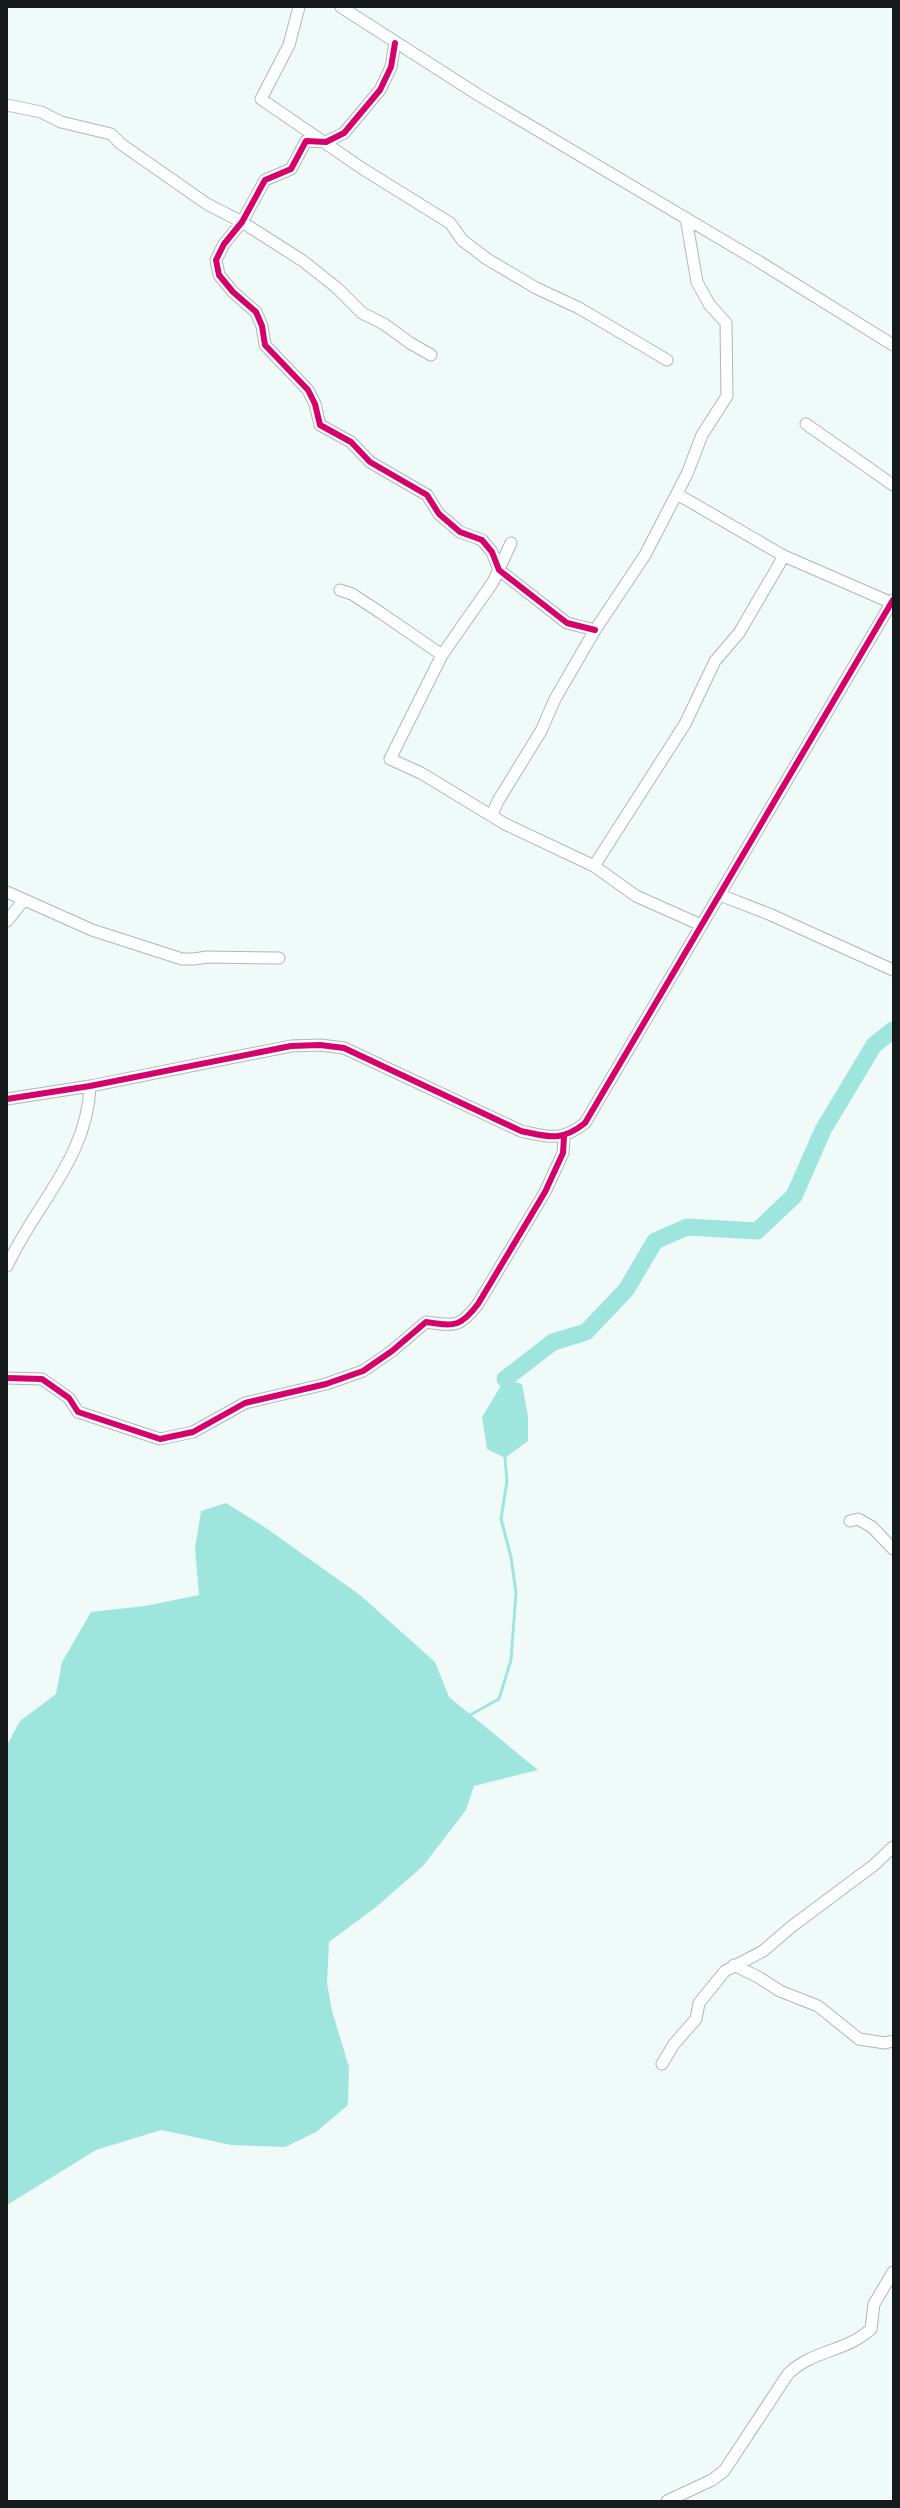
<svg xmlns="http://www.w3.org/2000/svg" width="900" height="2508" viewBox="0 0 900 2508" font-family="Montserrat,sans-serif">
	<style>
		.water { fill: #9ee5dd }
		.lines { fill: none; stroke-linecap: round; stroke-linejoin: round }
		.stream { stroke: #9ee5dd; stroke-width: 3 }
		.river { stroke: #9ee5dd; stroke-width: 17 }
		.minor-casing { stroke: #b0b7b6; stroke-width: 13 }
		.minor { stroke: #fdfefe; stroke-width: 11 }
		.cycleway-casing { stroke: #fff; stroke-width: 8 }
		.cycleway { stroke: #d6006c; stroke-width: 6 }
	</style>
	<rect width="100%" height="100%" fill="#f0fbf9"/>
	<path class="water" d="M505 1379 522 1384 528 1416V1441L505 1458 487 1449 482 1417Z
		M226 1503 266 1528 360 1595 435 1662 449 1697 538 1770 474 1786 466 1810 423 1866 376 1907 329 1942 327 1983 332 2011 349 2067 348 2105 316 2132 285 2147 231 2145 161 2130 96 2150 7 2205V1745L20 1721 56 1694 62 1662 91 1612 145 1606 199 1595 195 1549 201 1511Z"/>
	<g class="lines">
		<path class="stream" d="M470 1715 499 1699 511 1660 516 1593 511 1557 501 1519 507 1481 505 1458"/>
		<path class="river" d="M505 1379 553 1342 586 1332 626 1290 655 1241 687 1227 757 1231 794 1196 823 1130 874 1045 893 1030"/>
		<g class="minor-casing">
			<path id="minor" d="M299 7 289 45 261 99 363 169 450 223 462 240 487 259 536 288 579 308 667 360
				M341 7 480 96 758 261 893 345
				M395 43 391 67 380 90 344 133 326 142 306 141 291 169 265 180 242 222 224 244 216 260 219 275 233 292 256 312 262 326 265 345 308 390 315 404 320 425 351 442 370 462 427 495 439 514 460 532 482 540 492 552 499 570 567 623 595 630
				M7 105 41 112 61 122 111 134 121 144 207 204 242 222 303 261 337 288 362 313 384 324 410 343 431 355
				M806 424 893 485
				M677 494 784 556 892 603
				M511 543 493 582 442 655 390 759 421 773 505 824 594 866 636 896 701 925
				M340 590 352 594 381 613 442 655
				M492 815 498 801 541 731 555 699 595 630 645 555 687 474 702 435 727 396 726 323 709 304 697 282 686 218
				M594 866 685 724 715 661 739 633 784 556
				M7 892 92 930 182 959H194L207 957 279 958
				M720 895 769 914 893 970
				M7 921 24 900
				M7 1099 90 1086 291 1046 320 1045 344 1048 521 1131C549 1137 561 1142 585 1123L893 600
				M7 1266C35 1205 88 1157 90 1086
				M7 1378 42 1379 69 1398 78 1412 160 1439 193 1432 245 1403 326 1384 363 1371 392 1351 426 1322C454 1326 460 1328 478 1304L545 1192 563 1153 564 1137
				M850 1521 858 1519 872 1527 893 1549
				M734 1965 758 1977 780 1991 818 2006 859 2039 885 2043 893 2041
				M662 2064 674 2044 696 2019 699 2003 725 1971 763 1951 791 1927 874 1865 893 1847
				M667 2501 712 2480 724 2471 788 2374C812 2350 846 2352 871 2329L874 2304 893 2272"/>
		</g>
		<use href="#minor" class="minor"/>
		<g class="cycleway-casing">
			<path id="cycleway" d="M395 43 391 67 380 90 344 133 326 142 306 141 291 169 265 180 242 222 224 244 216 260 219 275 233 292 256 312 262 326 265 345 308 390 315 404 320 425 351 442 370 462 427 495 439 514 460 532 482 540 492 552 499 570 567 623 595 630
				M7 1099 90 1086 291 1046 320 1045 344 1048 521 1131C549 1137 561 1142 585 1123L893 600
				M7 1378 42 1379 69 1398 78 1412 160 1439 193 1432 245 1403 326 1384 363 1371 392 1351 426 1322C454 1326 460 1328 478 1304L545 1192 563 1153 564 1137"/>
		</g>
		<use href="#cycleway" class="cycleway"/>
	</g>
	<rect width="900" height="2508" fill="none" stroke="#151b1a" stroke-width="16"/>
</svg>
